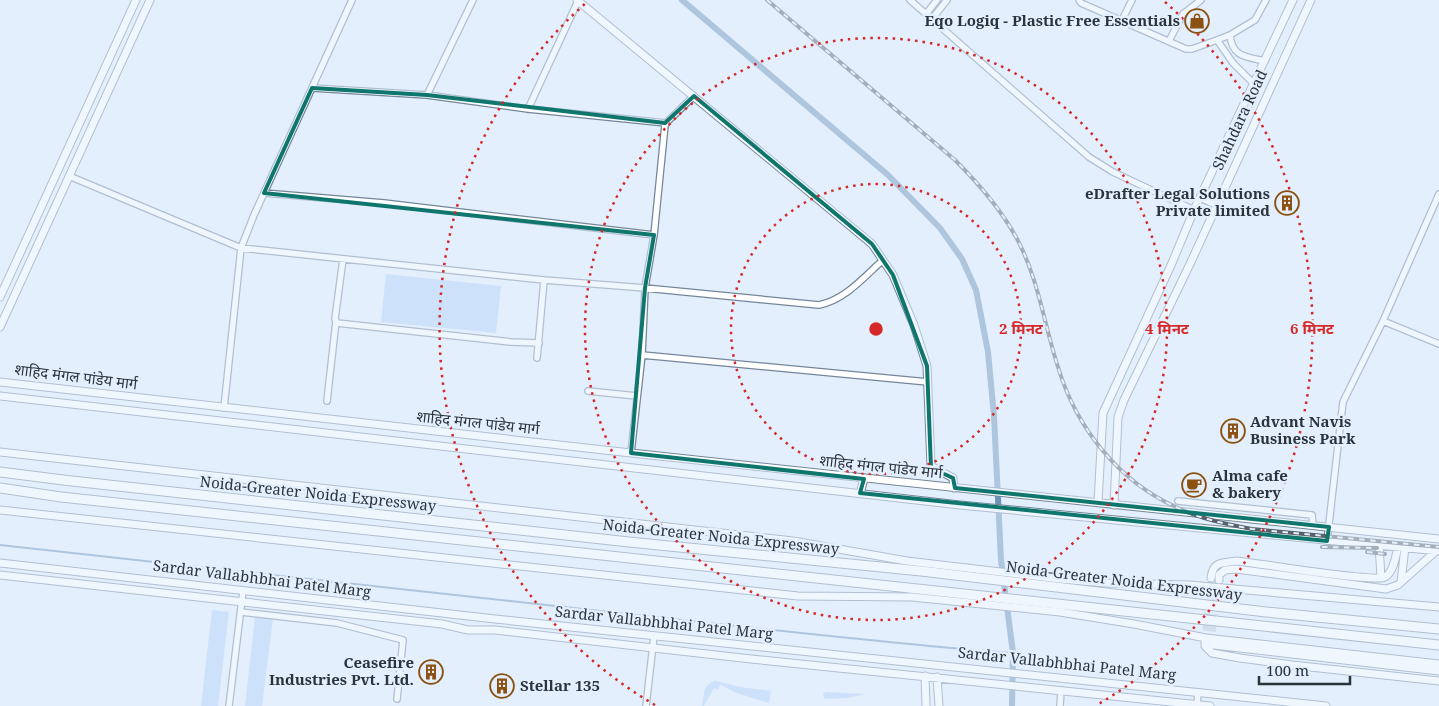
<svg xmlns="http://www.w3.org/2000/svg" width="1439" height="706" viewBox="0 0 1439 706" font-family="'Noto Serif','Noto Sans Devanagari',serif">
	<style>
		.green { fill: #b2d2f5 }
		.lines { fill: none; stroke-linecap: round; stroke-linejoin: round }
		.stream { stroke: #6d92b9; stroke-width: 2 }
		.canal { stroke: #6d92b9; stroke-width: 6 }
		.tertiary-tunnel { stroke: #bec9d6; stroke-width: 7; stroke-dasharray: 7 3.5; stroke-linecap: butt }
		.minor-casing { stroke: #73869a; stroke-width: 8 }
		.tertiary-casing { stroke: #73869a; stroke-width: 9 }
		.trunk-casing { stroke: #73869a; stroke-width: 11 }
		.minor { stroke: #fff; stroke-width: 5.5 }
		.tertiary { stroke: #fff; stroke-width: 7 }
		.trunk { stroke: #fff; stroke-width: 9 }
		.rail-casing { stroke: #58616b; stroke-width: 4 }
		.rail { stroke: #e3effd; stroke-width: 2; stroke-dasharray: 5.5; stroke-linecap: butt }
		.marked { fill: none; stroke: #0f766e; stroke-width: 4; stroke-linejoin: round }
		.ring { fill: none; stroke: #d62828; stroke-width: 2.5; stroke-dasharray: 2.5 5 }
		.labels { text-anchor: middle; stroke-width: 5; stroke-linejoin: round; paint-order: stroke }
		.poi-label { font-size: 15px; font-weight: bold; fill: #2b333c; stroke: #e3effd; text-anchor: end }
		.street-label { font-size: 15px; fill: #2b333c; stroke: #e3effd }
		.centre { fill: #d62828; stroke: #e3effd; stroke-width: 2.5 }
		.ring-label { font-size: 15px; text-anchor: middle; font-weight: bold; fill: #d62828; stroke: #e3effd; stroke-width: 5; stroke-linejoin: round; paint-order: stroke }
	</style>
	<rect width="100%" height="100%" fill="#e3effd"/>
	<path class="green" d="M386 274 501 286 496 333 381 322Z
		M212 610 229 612 218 706H201Z
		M255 616 273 618 262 706H245Z
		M715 681 721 682 740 687 771 691 769 703 739 694 720 685 718 690 714 688 704 706H702C704 695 703 684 715 681Z
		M826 692 866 694 847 698 826 699 824 698 823 694Z"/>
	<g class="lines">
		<path class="stream" d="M0 545C227 569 454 596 682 620 792 632 902 645 1013 653"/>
		<path class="canal" d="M682 0 888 175 940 228 962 259 976 290 988 352 994 416 1001 560 1013 653 1012 706"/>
		<path class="tertiary-tunnel" d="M1205 641 1211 581
			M1211 642 1218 583"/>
		<g class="minor-casing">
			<path id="minor" d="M910 0 1089 157 1113 172 1194 210
				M1079 0 1081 3 1186 49H1192L1217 40 1233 63 1254 84
				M926 14 937 0
				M932 19 947 0
				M1122 20 1132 0
				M1217 40 1230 35
				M1169 41 1183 14 1201 0
				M1265 61C1246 57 1232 57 1230 35L1255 20 1266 0
				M312 88 427 95 528 109 666 123
				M427 95 473 0
				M528 109 578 1
				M69 176 241 248 544 280 645 288 819 305C845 300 864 277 883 260
				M264 193 384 203 654 235
				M1200 198 1216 205
				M343 259 335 319 337 323 511 342 539 343
				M1383 321 1439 344
				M642 355 928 382
				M537 358 544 280
				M588 391 637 396
				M327 401 336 321
				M224 408 241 248 254 215 352 0
				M631 453 642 355 645 288 654 235 665 125 669 120 694 96
				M1178 501 1312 515 1313 525
				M1327 541 1343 402 1383 321 1439 194
				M241 612 337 623 403 640 397 699
				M229 706 243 591
				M646 706 654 636
				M1060 706 1061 690
				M1197 706 1198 692"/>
		</g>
		<g class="tertiary-casing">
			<path id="tertiary" d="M577 0 872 244 893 275 914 325 927 366 931 466 953 478 954 488
				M0 297 136 0
				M0 327 150 0
				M0 382 631 453 1439 539
				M0 396 960 505 1439 551
				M0 452 793 541 907 561 1061 579 1105 583 1189 585 1439 607
				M860 493 864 479
				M1098 502 1103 413 1172 263 1194 210 1293 0
				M1114 505 1118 417 1124 400 1190 264 1311 0
				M0 510 798 596 912 597 1060 612 1134 624 1206 638 1439 664
				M1379 544 1381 578
				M0 563 495 619 1326 706
				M0 575 442 624 468 630H495L751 659 1210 706
				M1211 578C1213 561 1222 563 1237 561 1258 563 1373 583 1385 577 1394 572 1396 555 1398 546
				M1219 580V575L1225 570 1236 569 1386 589 1398 585 1437 550
				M1401 582 1405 547
				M1205 641V646L1212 653 1240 658 1292 665 1439 681
				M1211 642 1214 645 1439 671
				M925 676 926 706
				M937 677 939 706"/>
		</g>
		<g class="trunk-casing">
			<path id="trunk" d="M0 472 63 480 629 542 921 571 1266 612 1439 629
				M0 488 61 497 1439 645"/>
		</g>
		<use href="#minor" class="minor"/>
		<use href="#tertiary" class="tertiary"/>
		<use href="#trunk" class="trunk"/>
		<g class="rail-casing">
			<path id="rail" d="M767 0 955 160C979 184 1000 208 1016 237 1038 277 1044 324 1058 367 1076 427 1118 481 1176 507 1200 519 1226 524 1252 529L1439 547
				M1322 547 1377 548
				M1367 552 1385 554"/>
		</g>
		<use href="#rail" class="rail"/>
	</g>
	<path d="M0 0H1439V706H0ZM312 88 427 95 665 123 694 96 872 244 893 275 927 366 931 468 953 478 955 488 1329 527 1327 541 860 493 864 479 631 453 645 288 654 235 264 193Z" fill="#e3effd" fill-opacity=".55" fill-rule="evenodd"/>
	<path class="marked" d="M312 88 427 95 665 123 694 96 872 244 893 275 927 366 931 468 953 478 955 488 1329 527 1327 541 860 493 864 479 631 453 645 288 654 235 264 193Z"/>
	<g class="ring">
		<circle cx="876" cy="329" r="145"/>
		<circle cx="876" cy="329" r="291"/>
		<path d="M655 705A436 436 0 0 1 587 2M1165 2A436 436 0 0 1 1097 705"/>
	</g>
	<defs>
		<g id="shop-ring" transform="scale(1.25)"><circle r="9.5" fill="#e3effd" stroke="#8c5010" stroke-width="1.5"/><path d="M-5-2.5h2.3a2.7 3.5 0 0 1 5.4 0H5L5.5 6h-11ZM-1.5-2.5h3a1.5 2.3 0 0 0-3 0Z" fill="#8c5010"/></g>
		<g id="building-ring" transform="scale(1.25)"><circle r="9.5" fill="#e3effd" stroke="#8c5010" stroke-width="1.5"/><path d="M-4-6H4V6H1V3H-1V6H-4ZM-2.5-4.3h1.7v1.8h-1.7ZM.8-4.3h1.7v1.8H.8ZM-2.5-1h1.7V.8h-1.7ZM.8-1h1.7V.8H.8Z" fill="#8c5010"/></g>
		<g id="cafe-ring" transform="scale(1.25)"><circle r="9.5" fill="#e3effd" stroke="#8c5010" stroke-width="1.5"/><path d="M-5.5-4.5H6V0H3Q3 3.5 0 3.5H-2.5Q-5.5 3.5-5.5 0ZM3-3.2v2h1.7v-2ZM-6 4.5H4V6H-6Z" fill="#8c5010"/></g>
	</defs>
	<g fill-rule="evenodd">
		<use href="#shop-ring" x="1197" y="21"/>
		<use href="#building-ring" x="1287" y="203"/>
		<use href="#building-ring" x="1233" y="431"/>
		<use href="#cafe-ring" x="1194" y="485"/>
		<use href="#building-ring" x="431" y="672"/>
		<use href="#building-ring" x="502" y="686"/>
	</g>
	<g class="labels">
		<g class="poi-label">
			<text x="1180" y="26">Eqo Logiq - Plastic Free Essentials</text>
			<text x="1270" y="199">eDrafter Legal Solutions<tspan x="1270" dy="17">Private limited</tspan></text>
			<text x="1250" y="427" text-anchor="start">Advant Navis<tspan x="1250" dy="17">Business Park</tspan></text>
			<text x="1212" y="481" text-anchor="start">Alma cafe<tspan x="1212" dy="17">&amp; bakery</tspan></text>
			<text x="414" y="668">Ceasefire<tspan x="414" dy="17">Industries Pvt. Ltd.</tspan></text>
			<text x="520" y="691" text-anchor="start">Stellar 135</text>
		</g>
		<g class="street-label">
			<text transform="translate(1240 120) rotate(-65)" y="5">Shahdara Road</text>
			<text transform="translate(76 377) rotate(7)" y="5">शाहिद मंगल पांडेय मार्ग</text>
			<text transform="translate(478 423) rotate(6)" y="5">शाहिद मंगल पांडेय मार्ग</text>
			<text transform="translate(881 467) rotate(6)" y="5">शाहिद मंगल पांडेय मार्ग</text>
			<text transform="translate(318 494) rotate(6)" y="5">Noida-Greater Noida Expressway</text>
			<text transform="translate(721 537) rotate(6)" y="5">Noida-Greater Noida Expressway</text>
			<text transform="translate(262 579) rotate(7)" y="5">Sardar Vallabhbhai Patel Marg</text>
			<text transform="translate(1124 581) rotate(7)" y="5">Noida-Greater Noida Expressway</text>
			<text transform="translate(664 623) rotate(6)" y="5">Sardar Vallabhbhai Patel Marg</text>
			<text transform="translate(1067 664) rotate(6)" y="5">Sardar Vallabhbhai Patel Marg</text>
		</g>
	</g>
	<circle cx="876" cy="329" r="8" class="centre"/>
	<g class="ring-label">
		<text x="1021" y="334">2 मिनट</text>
		<text x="1167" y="334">4 मिनट</text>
		<text x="1312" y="334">6 मिनट</text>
	</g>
	<path d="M1259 676v8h91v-8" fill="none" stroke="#2b333c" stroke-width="2.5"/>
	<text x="1266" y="676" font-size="15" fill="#2b333c" stroke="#e3effd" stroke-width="4" paint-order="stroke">100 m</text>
</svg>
